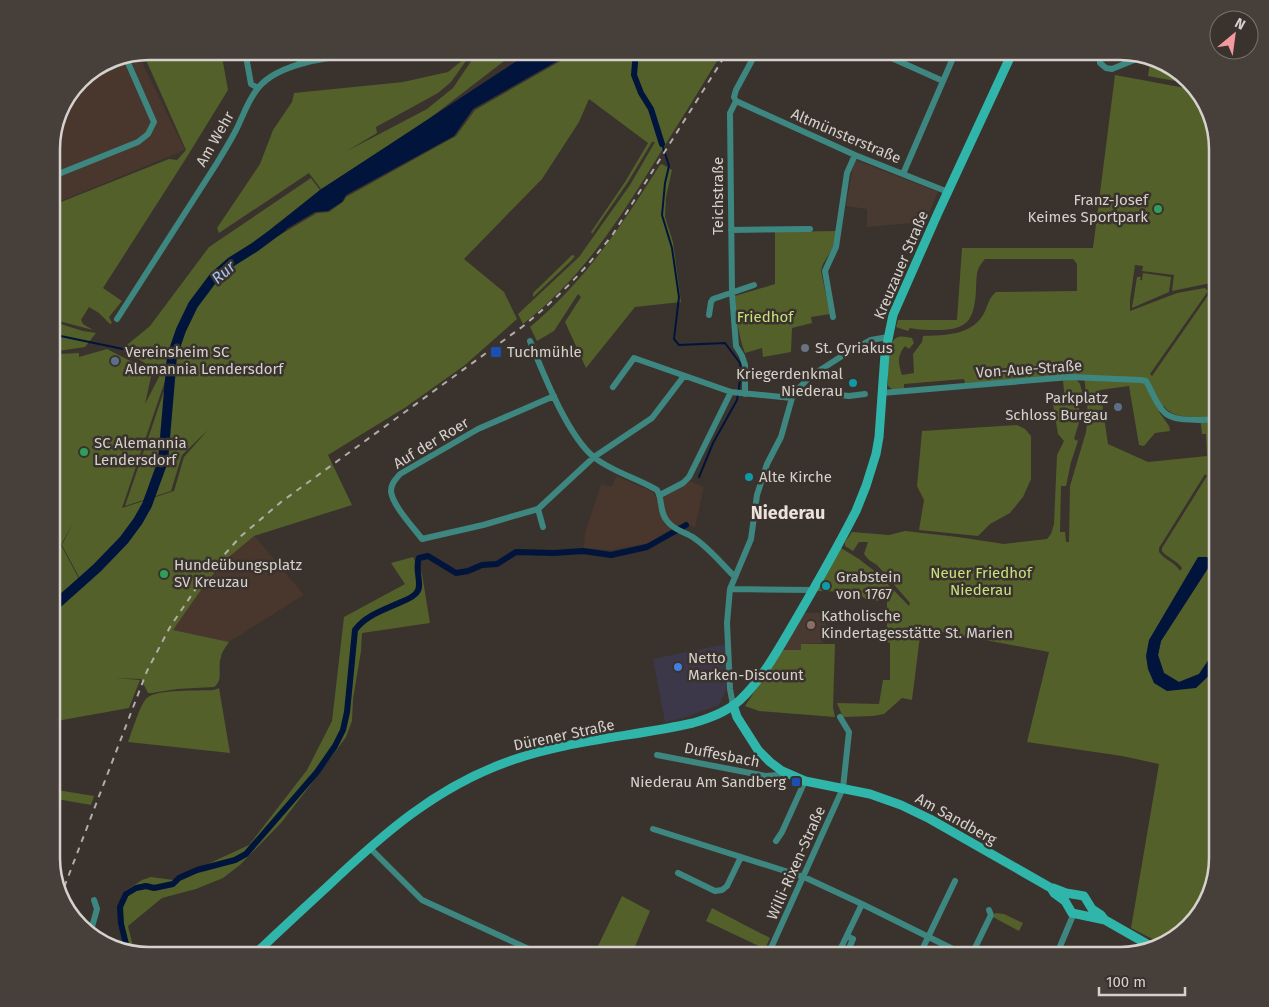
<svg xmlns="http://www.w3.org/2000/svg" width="1269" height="1007" viewBox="0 0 1269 1007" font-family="'Fira Sans',sans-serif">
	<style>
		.commercial { fill: #3d3849 }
		.industrial { fill: #49372e }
		.built { fill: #483a31 }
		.green { fill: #53602a; fill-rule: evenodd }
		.water { fill: #00143c }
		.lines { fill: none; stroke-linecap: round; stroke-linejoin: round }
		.stream { stroke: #00143c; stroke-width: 2 }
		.canal { stroke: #00143c; stroke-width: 6 }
		.river { stroke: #00143c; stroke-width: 10 }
		.minor { stroke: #3d8780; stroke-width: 6 }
		.secondary { stroke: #30b5ab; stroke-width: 9 }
		.rail { stroke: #b2ada8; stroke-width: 2; stroke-dasharray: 6 6; stroke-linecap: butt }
		.leisure-dot { fill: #2e9e5b; stroke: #3a322d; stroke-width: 2 }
		.worship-dot { fill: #6b7280; stroke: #3a322d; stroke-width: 2 }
		.transit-dot { fill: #1a4fb4; stroke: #3a322d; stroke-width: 2 }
		.service-dot { fill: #5c6f8a; stroke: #3a322d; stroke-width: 2 }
		.culture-dot { fill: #0f9aa8; stroke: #3a322d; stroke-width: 2 }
		.education-dot { fill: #8d6e63; stroke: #3a322d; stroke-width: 2 }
		.shop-dot { fill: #3f7fe0; stroke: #3a322d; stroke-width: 2 }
		.labels { text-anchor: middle; stroke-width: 5; stroke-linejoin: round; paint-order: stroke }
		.street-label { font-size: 15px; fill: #d6d1cd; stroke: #3a322d }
		.poi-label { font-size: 15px; fill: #d6d1cd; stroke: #3a322d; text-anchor: start }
		.park-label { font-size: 15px; fill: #c8e27a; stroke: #3a322d }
		.water-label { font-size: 16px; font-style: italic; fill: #a3c4f6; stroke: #3a322d }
		.quarter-label { font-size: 18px; font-weight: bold; fill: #ece1db; stroke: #3a322d }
		.rim { fill: none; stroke: #d6d1cd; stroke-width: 2.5 }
	</style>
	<rect width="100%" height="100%" fill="#3a322d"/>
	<path class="commercial" d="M726 644V689L719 705 683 718 665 722 653 659Z"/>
	<path class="industrial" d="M149 51H157L140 58 185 150 51 205V142L61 105 84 76 112 59Z
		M616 476 653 492 657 500 689 481 704 487 695 527 689 525 678 526 655 542 610 550 584 548 585 533 601 484 612 487Z
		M254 535 304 595 229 642 173 630 203 587 224 561Z"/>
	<path class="built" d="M856 160 938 192 925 222 867 227V209L846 206 853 166Z
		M803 613H826V636H822V643L802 644 801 650H782Z"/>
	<path class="green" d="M166 51H221L228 90 185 160 103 288 122 301 109 317 112 323 110 324 99 313 89 307 81 320 83 324 93 330 51 319V206L169 159 177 160 186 150 146 60Z
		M464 51H473L451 82 438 93 376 127 377 133 347 151 427 109 453 88 478 51H517L417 128 321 189 309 173 219 233 217 228 260 164 273 130 292 102 294 93 403 82 448 72 464 59Z
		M578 51H723C702 86 680 121 659 155 619 220 584 276 523 324L518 314 579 257 630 185 655 142H652L628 182 592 234 591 232 625 182 648 143 589 99 579 122 542 179 464 259 504 292 517 319 465 365 406 407 328 455 352 505 254 536 224 561 203 587 173 630 229 642C226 647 222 651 221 657 217 667 224 680 214 687L177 689 152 693H148L141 679 115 678 140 680 129 708 51 722V602L80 579 62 545 73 523 61 545 79 579 51 601V371L58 354 79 353V357L107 349 152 372 145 404 161 373 122 349 150 326 209 247 311 178 320 190 273 227 268 237 231 261 213 275 191 304 122 508 174 491 184 457 208 430 182 455 171 491 125 506 193 306 214 279 232 263 256 248 272 236H278L317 213 329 212 344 201 346 197 456 136 475 110Z
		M1150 62 1184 75 1191 84 1148 76Z
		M1115 75 1196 90 1208 106 1218 149V274L1211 283 1172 291 1174 275 1142 271 1143 266 1135 265 1130 300V311L1177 293 1205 288 1208 291 1150 374 1152 376 1218 281V437L1216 439 1218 442V646L1199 674 1179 682 1164 673 1158 655 1161 641 1212 562 1149 640 1167 691 1215 671 1218 667V788L1210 815 1218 818V833L1211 847 1208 859V877L1205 889 1174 938 1164 945 1131 928 1159 764 1122 756 1027 742 1049 652 921 628 912 700 902 698 884 714 873 716 843 717 837 703 879 704 883 680H890V643L887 642V601L867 600 856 592 816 591 841 548 859 559 877 573 909 606 910 603 877 565 869 560 864 554 868 542H859L853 551 845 546V542L852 532 889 535 905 531 958 537 1004 544 1047 539 1051 534 1054 524 1057 455 1064 441 1058 434 1053 404 1065 403 1063 380 1076 379 1080 384 1083 395 1078 396 1080 419 1074 439 1078 441 1071 462 1066 486H1061L1060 532H1065L1066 542H1069L1070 486 1086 432 1088 414 1084 375 965 383 964 379 904 384V389H892L888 386C888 376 887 343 896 338 901 335 906 337 912 338L914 343 909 349 905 346C897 356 898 363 902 375L914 373 913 354 922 342 923 336C944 335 970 336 983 315 988 307 988 298 996 292L1077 291V264L1073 259H985C975 270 977 276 976 291 974 320 968 330 937 330 928 330 919 330 910 328L908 331 896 327 898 320H957L962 248H1093ZM1129 386 1139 445 1144 446 1155 433 1170 431 1169 426 1159 412 1164 406C1171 417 1187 417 1200 417L1202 434H1206L1207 456 1148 462 1108 444 1100 390ZM1205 474 1207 476 1162 548V551C1167 558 1177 560 1182 568L1180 571C1176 563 1165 560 1159 552V548Z
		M662 164 672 170 666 197 665 217 673 242 681 302 635 307 586 368 565 322 581 297 578 294 554 331 537 341 530 327C586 280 621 226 660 165Z
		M836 231 834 246 823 264 821 271 830 314 811 317 812 323 792 328 791 352 763 357 762 348 745 353C738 335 736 315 735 296L775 284V232Z
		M572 255 575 256 571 261 533 297V293Z
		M1143 273 1171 277 1169 292 1132 308 1137 277H1141L1140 280H1142Z
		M51 321 83 331 96 333 85 347 58 351 51 349Z
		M1017 425 1025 429 1031 436V479L1023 497 1010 513 990 524 978 536 919 530 924 500 917 486 922 431Z
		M413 557 422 574 430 623 362 633 361 651 353 699 352 721 346 737 312 783 281 823 240 865 223 878 196 889 162 898 128 926 134 950 124 947 118 925V909L125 891 142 880 151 877 173 880 249 845 307 770 332 721 344 617 405 584 391 563Z
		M801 644H835L833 708 835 717 759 711 745 706 782 650H801Z
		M219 688 230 753 128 742C132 732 140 704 147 698 156 689 200 691 214 690Z
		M51 789 94 796 91 805 51 798Z
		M1218 842V859L1211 876 1212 859Z
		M622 896 650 911 631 956H617L598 946Z
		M1203 898 1194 922 1180 933Z
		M712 908 770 938 765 949 706 921Z
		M995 913 1004 914 1023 923 1019 931 993 917Z"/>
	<path class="water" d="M532 51H575L473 109 454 136 346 195 342 202 328 211 315 212 278 234H271L274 227 320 190Z
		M1198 557H1207L1212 562 1161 641 1158 655 1164 673 1179 682 1199 674 1218 646V667L1196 688 1167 691 1154 683 1148 669 1146 656 1149 640Z"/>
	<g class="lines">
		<path class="stream" d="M662 144 669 166 665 183 662 215 672 248 679 297 674 339 679 345 725 343 740 363 741 370 739 388 737 400 713 443 699 477
			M51 334 142 353 172 356"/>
		<path class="canal" d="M636 51 634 75 641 93 651 109 662 144
			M127 948 121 924 120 907 126 894 136 888 146 886 154 888 173 884 179 878 197 870 235 860 246 854 317 772 335 746 343 730 347 712 355 630C366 615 384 610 401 602 406 600 414 597 417 592 423 585 414 569 419 558L428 556 456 573 468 571 482 565 497 564 516 552 554 553 583 551 611 555 647 547 686 525"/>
		<path class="river" d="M51 609 97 568 124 540 138 521 147 505 163 461 172 356 181 330 193 305 214 277 231 262 255 247 282 227"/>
		<path class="minor" d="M245 51 251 84 258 88
			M298 51 300 63
			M876 51 943 81
			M989 51 1009 60
			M1101 51 1100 63 1106 68 1112 69 1139 58
			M833 52 835 51
			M83 77C96 72 117 69 124 56
			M736 101 730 113 732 293 736 346 742 356 745 365V394
			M736 101 855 155 948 192
			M736 101 734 97 736 90 757 51
			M903 174 956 51
			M51 177 138 142 148 134 154 122 125 56
			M731 230 810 229
			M709 315 711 302 713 299 754 285
			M833 317 825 271 836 247 847 173 855 155
			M117 319 217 163C224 151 232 139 238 126 244 113 249 99 258 88 283 57 351 56 389 51
			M530 341C543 373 568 437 595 458 613 472 637 478 657 490 663 500 659 513 668 522 675 531 686 532 694 538 709 548 721 563 734 576
			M613 387 634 358 731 392 792 398
			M797 390 849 396 865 394
			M882 393 1070 377 1141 380 1146 381C1152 391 1156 404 1164 412 1174 423 1203 419 1218 420
			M554 396 478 429 400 474C396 479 391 483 391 491 392 505 414 528 422 539L483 525 538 509 594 457 652 418 684 376
			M660 495 683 483 689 477 731 392
			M538 509 543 527
			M730 589 812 590
			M733 705 730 689 727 623 730 589 751 539 757 495 767 464 781 437 792 398 797 390 811 376 845 354 871 340 888 337
			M657 755 766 776 778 775 782 771
			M51 810 53 806
			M653 829 804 877 862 904 967 956
			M776 841 782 832 805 781
			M369 847 422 900 544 956
			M678 873 715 891 722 890 727 886 741 857
			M90 934 97 909 94 900
			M847 936 853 939 846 955 839 952 862 904
			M771 948 843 788 849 732 840 717
			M919 956 955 881
			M971 956 991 915 989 910
			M1056 956 1074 913"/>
		<path class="secondary" d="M733 705 737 717 758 750 770 762 782 771 805 781 870 794 901 805 930 819 1051 888 1054 893 1065 901 1072 913 1105 920
			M1053 888 1066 893 1084 896 1092 909 1101 915 1105 920 1154 948
			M253 956C278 932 303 909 328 886 383 834 435 788 507 762 567 740 631 737 693 723 710 718 727 712 740 700 763 678 779 648 795 621 816 585 837 548 856 511L866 486 876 454 879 437 885 354 893 315 937 215 1013 51"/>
		<path class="rail" d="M60 898 147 671 170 627 201 581 240 537 281 502 522 327C558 298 585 270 613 234L728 51"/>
	</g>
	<g class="leisure-dot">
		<circle cx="1158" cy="209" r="5"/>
		<circle cx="84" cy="452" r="5"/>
		<circle cx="164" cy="574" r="5"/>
	</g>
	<circle class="worship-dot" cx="805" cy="348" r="5"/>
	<g class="transit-dot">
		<rect x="490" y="346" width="12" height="12" rx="2.5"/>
		<rect x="791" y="777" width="10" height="10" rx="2.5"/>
	</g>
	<g class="service-dot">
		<circle cx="115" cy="361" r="5"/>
		<circle cx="1118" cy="407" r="5"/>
	</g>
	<g class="culture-dot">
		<circle cx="853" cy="383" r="5"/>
		<circle cx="749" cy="477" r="5"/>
		<circle cx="826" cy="586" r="5"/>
	</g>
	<circle class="education-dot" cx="811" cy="625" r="5"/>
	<circle class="shop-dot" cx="678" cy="667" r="5"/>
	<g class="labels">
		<g class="street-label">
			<text transform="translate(846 136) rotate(23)" y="5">Altmünsterstraße</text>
			<text transform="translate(215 139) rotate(-60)" y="5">Am Wehr</text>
			<text transform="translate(718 196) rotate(-90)" y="5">Teichstraße</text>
			<text transform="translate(901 265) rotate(-67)" y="5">Kreuzauer Straße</text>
			<text transform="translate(1029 369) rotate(-4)" y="5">Von-Aue-Straße</text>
			<text transform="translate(431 443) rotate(-31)" y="5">Auf der Roer</text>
			<text transform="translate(564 735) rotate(-12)" y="5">Dürener Straße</text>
			<text transform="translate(722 755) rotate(11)" y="5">Duffesbach</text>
			<text transform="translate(956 819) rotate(29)" y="5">Am Sandberg</text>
			<text transform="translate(796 863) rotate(-66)" y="5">Willi-Rixen-Straße</text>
		</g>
		<g class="poi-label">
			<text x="1148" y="205" text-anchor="end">Franz-Josef<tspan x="1148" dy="17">Keimes Sportpark</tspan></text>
			<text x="815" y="353">St. Cyriakus</text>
			<text x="125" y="357">Vereinsheim SC<tspan x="125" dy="17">Alemannia Lendersdorf</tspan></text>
			<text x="507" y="357">Tuchmühle</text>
			<text x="843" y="379" text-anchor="end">Kriegerdenkmal<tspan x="843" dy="17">Niederau</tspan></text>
			<text x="1108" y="403" text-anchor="end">Parkplatz<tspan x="1108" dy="17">Schloss Burgau</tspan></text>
			<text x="94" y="448">SC Alemannia<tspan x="94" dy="17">Lendersdorf</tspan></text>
			<text x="759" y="482">Alte Kirche</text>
			<text x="174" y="570">Hundeübungsplatz<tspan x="174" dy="17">SV Kreuzau</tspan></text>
			<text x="836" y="582">Grabstein<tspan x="836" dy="17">von 1767</tspan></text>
			<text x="821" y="621">Katholische<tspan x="821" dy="17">Kindertagesstätte St. Marien</tspan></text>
			<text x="688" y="663">Netto<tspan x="688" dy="17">Marken-Discount</tspan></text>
			<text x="786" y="787" text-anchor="end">Niederau Am Sandberg</text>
		</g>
		<g class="park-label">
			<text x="765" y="322">Friedhof</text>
			<text x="981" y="578">Neuer Friedhof<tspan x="981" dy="17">Niederau</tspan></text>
		</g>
		<g class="water-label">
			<text transform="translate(223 272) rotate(-41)" y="6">Rur</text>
		</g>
		<g class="quarter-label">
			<text x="788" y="519">Niederau</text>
		</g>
	</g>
	<path d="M0 0H1269V1007H0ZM149 60H1120A89 89 0 0 1 1209 149V858A89 89 0 0 1 1120 947H149A89 89 0 0 1 60 858V149A89 89 0 0 1 149 60Z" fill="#463f3a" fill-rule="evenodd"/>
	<path class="rim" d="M149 60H1120A89 89 0 0 1 1209 149V858A89 89 0 0 1 1120 947H149A89 89 0 0 1 60 858V149A89 89 0 0 1 149 60Z"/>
	<g transform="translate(1234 35) rotate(29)"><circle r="24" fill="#3a322d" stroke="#78726d"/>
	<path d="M0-4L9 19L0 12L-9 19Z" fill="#f49a9f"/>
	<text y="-8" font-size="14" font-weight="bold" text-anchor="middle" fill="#d6d1cd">N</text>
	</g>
	<path d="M1099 987v8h86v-8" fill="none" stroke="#d6d1cd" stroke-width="2.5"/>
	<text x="1106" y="987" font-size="15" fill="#d6d1cd" stroke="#3a322d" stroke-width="4" paint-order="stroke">100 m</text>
</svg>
